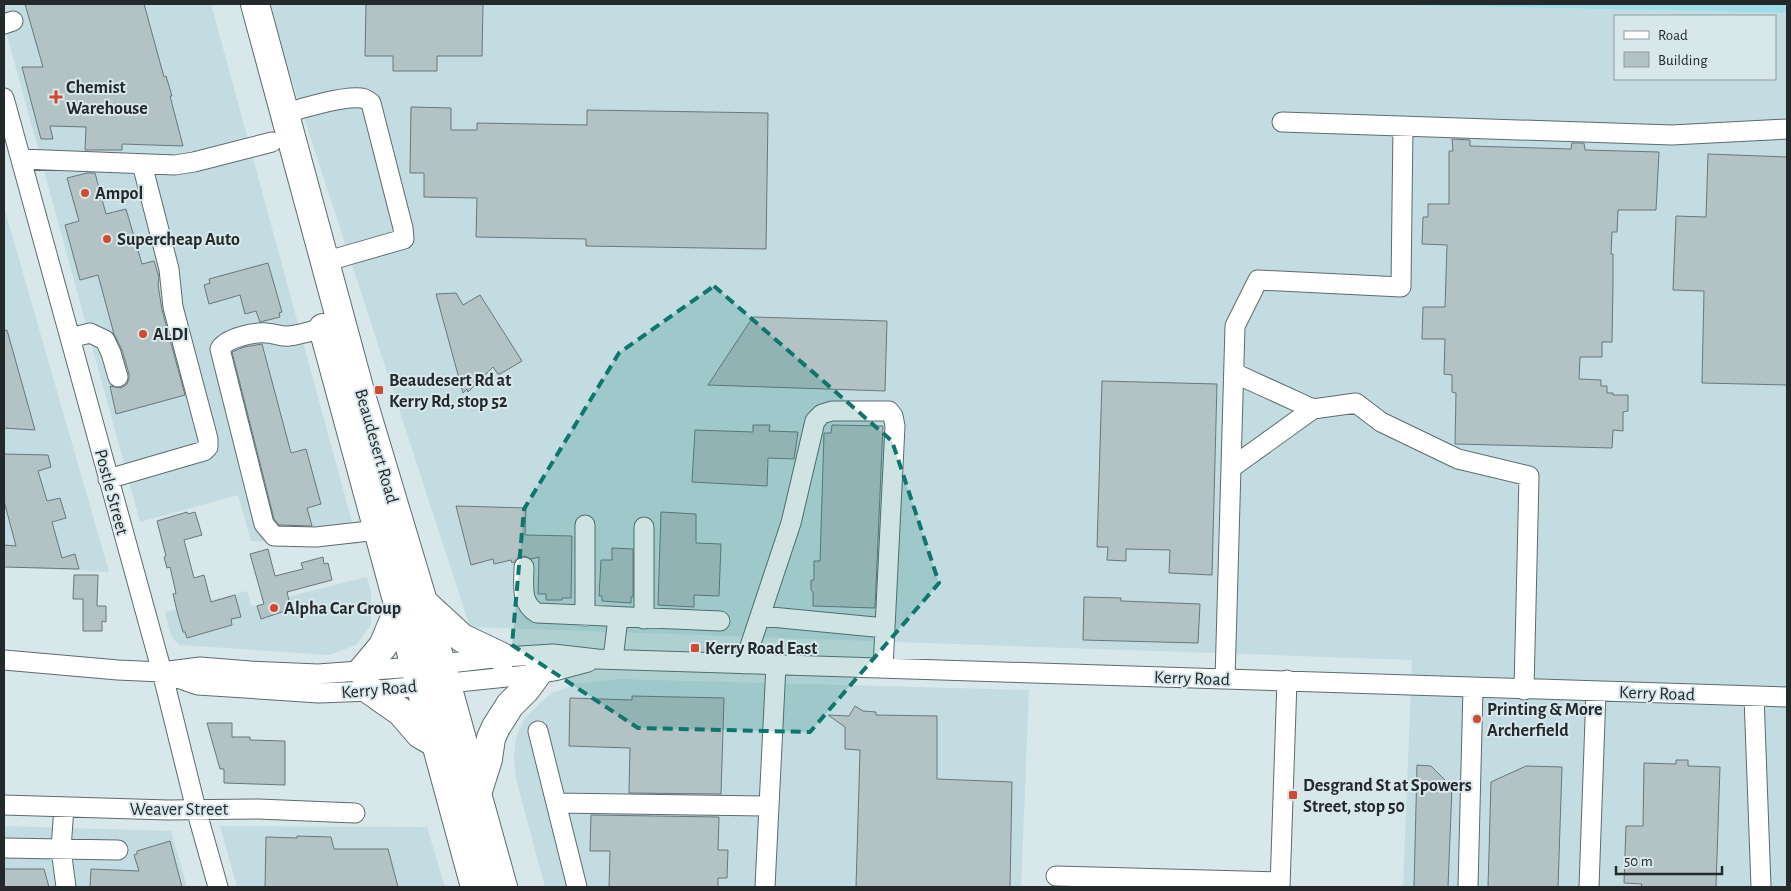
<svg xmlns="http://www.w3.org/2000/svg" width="1791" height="891" viewBox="0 0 1791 891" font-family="'Alegreya Sans',sans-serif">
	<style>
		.built { fill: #c3dce1; fill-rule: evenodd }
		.green { fill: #9edce8 }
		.building { fill: #b3c2c5; stroke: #69777a }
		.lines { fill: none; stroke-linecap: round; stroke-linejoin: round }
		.minor-casing { stroke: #5e6b6e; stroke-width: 21 }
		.highway-casing { stroke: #5e6b6e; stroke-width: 30 }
		.minor { stroke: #fff; stroke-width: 19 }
		.highway { stroke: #fff; stroke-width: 28 }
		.marked { fill: #0f766e; fill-opacity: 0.2; stroke: #0f766e; stroke-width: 4; stroke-dasharray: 10 6; stroke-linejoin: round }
		.poi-dot { fill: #d44831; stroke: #d8e7ea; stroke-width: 2 }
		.labels { text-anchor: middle; stroke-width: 4; stroke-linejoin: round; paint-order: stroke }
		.poi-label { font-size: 18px; font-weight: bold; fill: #24292b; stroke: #d8e7ea; text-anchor: start }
		.street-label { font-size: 18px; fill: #24292b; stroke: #d8e7ea }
	</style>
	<rect width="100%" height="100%" fill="#d8e7ea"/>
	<path class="built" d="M4 4H211L358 544 251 541 238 495 140 522 4 24Z
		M267 4H1352L1787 13V887H1403L1412 660 470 627ZM1615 16H1775V79H1615Z
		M4 207 109 572 4 567Z
		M367 577 371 591V625L356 645 329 655 180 645 174 640 170 633 165 612 247 591 251 606Z
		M618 679 1029 690 1021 887H545L516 779 514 758 516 738 524 719 550 694 575 684Z
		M4 826 171 831 187 887H4Z
		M220 826 427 827 445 887H237Z"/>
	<path class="green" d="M1352 4H1787V13Z"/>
	<path class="building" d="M25 4H144L164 77 166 76 172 96H170L183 146 122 144V150H85L86 127 50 126 53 139H41L22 67H43Z
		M366 4H483L482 56H437V71H393V56H365Z
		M411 107 451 108V130H477V123L587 125V110L768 113 766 249 586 246V239L476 237 477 198 424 197V173H410Z
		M1452 139 1470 140V146L1571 149 1572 143H1584L1585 150 1659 152 1656 210H1618L1617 232H1612L1611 254H1613V282L1612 342H1602V357H1580L1579 379 1601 380V386H1607V393H1613V395H1628V411L1623 412V431L1613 430 1612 448 1455 444 1456 393 1452 392V375L1444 374 1445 339H1422L1423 307H1445L1447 245 1422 244 1423 217H1428V204H1449V151H1453Z
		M1708 154 1787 157V385L1702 383 1704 291 1673 290 1676 216 1706 217Z
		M87 173H95L106 214 126 209 142 264 154 261 159 277 158 285 162 310 185 395 116 414 110 386 121 388 126 385 129 380V374L122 350 114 334 98 275 80 280 65 225 79 221 67 178Z
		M268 263 282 312 279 313 280 317 260 322 256 311 245 314 240 295 209 304 204 285 210 283 209 279Z
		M456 293 463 305 480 295 522 361 500 374H498L493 367 468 392 467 389 463 393 436 294Z
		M753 317 887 321 885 391 708 385Z
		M7 330 35 430 4 428V331Z
		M262 344 291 453 306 449 321 504 307 508 312 526 279 525 274 519 232 352 244 347Z
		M1102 381 1217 384 1212 575 1169 573 1170 550 1126 549V561L1107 560 1108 547H1097Z
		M753 425H770L769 431 798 432 794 459 768 458 767 486 692 482 695 430 753 432Z
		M832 425 883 426 875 608 813 606V592L811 590V580H814V561H820L824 433H831Z
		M4 454 48 455 51 467 38 471 47 501 60 498 66 518 52 522 62 558 75 554 79 569 4 567V545L16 546 4 501Z
		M456 506 526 508 525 535 572 536 571 598H562V600H546V594H538L539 557 531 559 524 556 518 557 514 562 512 563 511 560 494 564 493 559 471 565Z
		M187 512 188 514 195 512 202 535 184 540 194 578 204 575 211 602 235 595 241 617 231 619 232 625 187 638 185 632H183L177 611 173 594 176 593 170 567 167 568 164 557 166 556 157 521Z
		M661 512 696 514V543L721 544 719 596 694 595V607L658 605Z
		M612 548 633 549V597H631V603L602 601V596H599L601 560H612Z
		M268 549 275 576 303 569 301 563 323 557 324 564 328 563 332 580 287 592 291 609 261 619 257 606 264 604 250 554Z
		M74 575H98L97 606H106V622L102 621V631H83V599H73Z
		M1084 597 1121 598V601L1200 604 1198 643 1083 640Z
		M632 696 724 698 721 794 629 793 630 748 569 746 570 698 632 700Z
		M855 706 863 711 876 712V715L937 716V779L1012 782 1010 887H856L860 750 845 749V727L828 715 849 716Z
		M207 723H232V737H250V740L285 741V785L224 783V769H220Z
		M1676 760H1688V766L1720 767 1716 887H1641L1642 884 1624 883 1626 826H1643L1644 763 1676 764Z
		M1417 765 1431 766 1452 787 1448 887H1414Z
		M1526 766 1562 767 1558 887H1488L1491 782Z
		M591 815 719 817 718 850H728L727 878H718V887H609L610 851H590Z
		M297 836 331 837 334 849H388L398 887H265L266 837 297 838Z
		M170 841 182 887H90L91 869 139 871 134 855 137 854V851Z
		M4 869H44L49 887H4Z"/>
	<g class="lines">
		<g class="minor-casing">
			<path id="minor" d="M4 24 13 21
				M4 98 162 672 196 809 218 887
				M284 114C302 108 343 96 361 98 365 98 368 101 371 103L403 228 404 239 324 262
				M1282 122 1672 135 1787 129
				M21 159 175 165 194 162 272 142
				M323 328C312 331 300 335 289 336 280 337 274 333 266 333 254 332 226 338 220 349L264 524 274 536 316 537 378 530
				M70 338 90 333 105 340 111 353 118 377
				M1234 373 1313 409
				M1231 468 1313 409 1356 403 1381 422 1458 459 1529 476 1524 690
				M108 479 204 451 208 447V439L173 307 169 269 142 164
				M644 527V619
				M524 567C524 585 520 603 537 613L720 621
				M585 616V525
				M761 616 885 628
				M613 659 618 618
				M4 660 118 670 162 672 200 667 250 671 318 674 415 667 502 657 553 654 597 659 1787 697
				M744 664 791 523 815 421 822 414 832 411H889L893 416 895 426 883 668
				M166 674 198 685 319 693 371 691 537 674 554 671 588 662
				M1225 679 1235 326 1258 280 1401 287 1403 126
				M1754 696 1761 887
				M538 731 577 887
				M556 803 769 806
				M4 805 168 810 258 809 355 813
				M64 807 61 849 66 887
				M4 848 118 850
				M1056 876 1280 882
				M765 887 776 665
				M1280 887 1287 680
				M1468 887 1473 688
				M1589 887 1596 692"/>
		</g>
		<g class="highway-casing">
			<path id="highway" d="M255 4 361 395 433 635 503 887
				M323 328 475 887
				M424 603 462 638 502 657
				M362 671 383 646 399 608
				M371 691 401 712 420 734 437 744
				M477 794 488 759 491 738 496 727 510 705 526 689 537 674"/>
		</g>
		<use href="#minor" class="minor"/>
		<use href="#highway" class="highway"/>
	</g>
	<path class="marked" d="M714 286 892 441 939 583 810 732 638 728 512 645 524 509 619 353Z"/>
	<g class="poi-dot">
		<path d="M53.5 89.5h5v5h5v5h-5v5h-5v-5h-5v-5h5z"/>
		<circle cx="85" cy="193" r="5"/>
		<circle cx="107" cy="239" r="5"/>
		<circle cx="143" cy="334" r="5"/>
		<rect x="374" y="385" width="10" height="10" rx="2.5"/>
		<circle cx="274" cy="608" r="5"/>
		<rect x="690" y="643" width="10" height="10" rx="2.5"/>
		<circle cx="1477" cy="719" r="5"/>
		<rect x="1288" y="790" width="10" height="10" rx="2.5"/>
	</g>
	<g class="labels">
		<g class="poi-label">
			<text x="66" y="93">Chemist<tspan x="66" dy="21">Warehouse</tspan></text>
			<text x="95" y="199">Ampol</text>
			<text x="117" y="245">Supercheap Auto</text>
			<text x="153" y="340">ALDI</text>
			<text x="389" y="386">Beaudesert Rd at<tspan x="389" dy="21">Kerry Rd, stop 52</tspan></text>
			<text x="284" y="614">Alpha Car Group</text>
			<text x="705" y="654">Kerry Road East</text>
			<text x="1487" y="715">Printing &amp; More<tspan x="1487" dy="21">Archerfield</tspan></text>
			<text x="1303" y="791">Desgrand St at Spowers<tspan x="1303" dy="21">Street, stop 50</tspan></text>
		</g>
		<g class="street-label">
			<text transform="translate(377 446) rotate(74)" y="6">Beaudesert Road</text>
			<text transform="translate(112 492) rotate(75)" y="6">Postle Street</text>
			<text transform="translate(1192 678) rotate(2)" y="6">Kerry Road</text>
			<text transform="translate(379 689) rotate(-5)" y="6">Kerry Road</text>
			<text transform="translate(1657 693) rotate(2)" y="6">Kerry Road</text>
			<text x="179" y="815">Weaver Street</text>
		</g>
	</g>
	<rect width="1791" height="891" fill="none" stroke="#24292b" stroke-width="10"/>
	<rect x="1614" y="15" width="162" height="65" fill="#d8e7ea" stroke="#909b9e"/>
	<rect x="1624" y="31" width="25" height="8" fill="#ffffff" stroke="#909b9e"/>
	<text x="1658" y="40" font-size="15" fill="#24292b">Road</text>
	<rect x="1624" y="52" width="25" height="15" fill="#b3c2c5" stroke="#909b9e"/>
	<text x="1658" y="65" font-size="15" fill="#24292b">Building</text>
	<path d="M1616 866v8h106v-8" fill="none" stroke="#24292b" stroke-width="2.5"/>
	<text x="1624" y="866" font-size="15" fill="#24292b" stroke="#d8e7ea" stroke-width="4" paint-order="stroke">50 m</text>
</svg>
